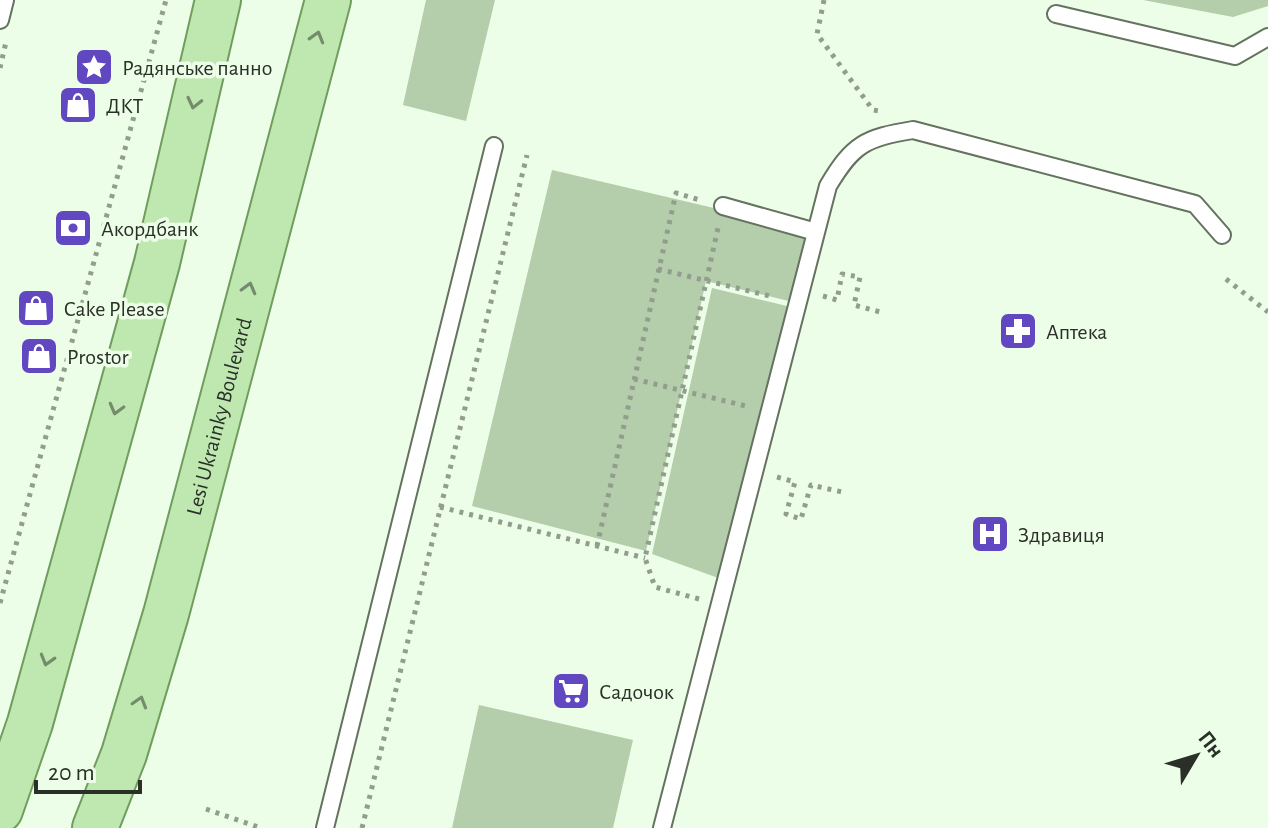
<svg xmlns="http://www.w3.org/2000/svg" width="1268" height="828" viewBox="0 0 1268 828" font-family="'Alegreya Sans',sans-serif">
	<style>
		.green { fill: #b4cdab }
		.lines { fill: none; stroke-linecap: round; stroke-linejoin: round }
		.service-casing { stroke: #64725f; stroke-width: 20 }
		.primary-casing { stroke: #709d5f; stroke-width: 48 }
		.path { stroke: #929d8e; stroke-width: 5; stroke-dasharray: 4 6; stroke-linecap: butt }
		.service { stroke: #fff; stroke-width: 16 }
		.primary { stroke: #bfe8b0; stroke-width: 44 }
		.oneway { stroke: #748c6c }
		.labels { text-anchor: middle; stroke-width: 7; stroke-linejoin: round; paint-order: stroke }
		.poi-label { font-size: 22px; fill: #2a3028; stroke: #edfee8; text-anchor: start }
		.street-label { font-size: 22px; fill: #2a3028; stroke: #edfee8 }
	</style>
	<rect width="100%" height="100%" fill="#edfee8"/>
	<path class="green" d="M426 0H495L466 121 403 105Z
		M1143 0H1268V6L1233 17Z
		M552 170 816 232 797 303 706 281 646 551 472 506Z
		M712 288 791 307 721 579 652 554Z
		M479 705 633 740 613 828H452Z"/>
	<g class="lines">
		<g class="service-casing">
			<path id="service" d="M1056 14 1235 56 1268 37
				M0 20 5 0
				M723 206 816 232
				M325 828 494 146
				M662 828 828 186C853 144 865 138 913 130L1195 204 1222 235"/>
		</g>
		<g class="primary-casing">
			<g id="primary">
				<path d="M0 810 30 723 157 263 218 0"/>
				<path id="s1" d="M95 828 124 754 166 614 328 0"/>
			</g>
		</g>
		<path class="path" d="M824 0 817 34 873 110 879 111
			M0 68 6 42
			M658 269 774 297
			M1226 279 1268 312
			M823 296 837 300 842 274 860 277 854 305 884 313
			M634 379 746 406
			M777 477 795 482 786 514 801 519 811 485 842 492
			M440 507 645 558
			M597 546 676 193 700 200
			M699 599 655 587 645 558 718 228
			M0 603 166 0
			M206 809 261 828
			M362 828 527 155"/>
		<use href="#service" class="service"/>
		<use href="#primary" class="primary"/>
	</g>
	<defs><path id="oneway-chevron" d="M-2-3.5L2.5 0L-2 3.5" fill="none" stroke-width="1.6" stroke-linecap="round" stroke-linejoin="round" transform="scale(2)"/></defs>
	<g class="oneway">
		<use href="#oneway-chevron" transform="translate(317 37) rotate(-74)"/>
		<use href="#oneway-chevron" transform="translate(194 103) rotate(103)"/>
		<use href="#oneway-chevron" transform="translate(249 288) rotate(-75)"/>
		<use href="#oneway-chevron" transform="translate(116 409) rotate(105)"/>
		<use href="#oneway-chevron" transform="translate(47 660) rotate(106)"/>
		<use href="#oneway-chevron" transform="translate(140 702) rotate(-73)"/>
	</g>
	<defs>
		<g id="sight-square" transform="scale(2)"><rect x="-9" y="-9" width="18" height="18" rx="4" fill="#6148c1" stroke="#edfee8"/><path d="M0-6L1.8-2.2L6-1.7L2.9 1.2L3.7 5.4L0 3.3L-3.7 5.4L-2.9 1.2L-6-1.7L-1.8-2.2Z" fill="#fff"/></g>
		<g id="shop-square" transform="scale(2)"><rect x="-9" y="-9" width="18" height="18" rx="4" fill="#6148c1" stroke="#edfee8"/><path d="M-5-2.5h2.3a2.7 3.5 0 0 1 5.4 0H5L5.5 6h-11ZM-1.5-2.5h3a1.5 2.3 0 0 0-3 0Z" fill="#fff"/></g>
		<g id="bank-square" transform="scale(2)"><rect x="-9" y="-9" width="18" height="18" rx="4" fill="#6148c1" stroke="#edfee8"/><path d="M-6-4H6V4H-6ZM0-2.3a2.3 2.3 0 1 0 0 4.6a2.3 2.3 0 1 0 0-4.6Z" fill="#fff"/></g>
		<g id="pharmacy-square" transform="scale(2)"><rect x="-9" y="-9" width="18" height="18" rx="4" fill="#6148c1" stroke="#edfee8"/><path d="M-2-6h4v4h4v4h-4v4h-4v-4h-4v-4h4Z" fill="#fff"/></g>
		<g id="hospital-square" transform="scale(2)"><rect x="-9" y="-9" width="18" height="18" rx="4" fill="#6148c1" stroke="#edfee8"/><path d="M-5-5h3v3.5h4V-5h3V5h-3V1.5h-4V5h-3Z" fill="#fff"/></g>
		<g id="supermarket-square" transform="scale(2)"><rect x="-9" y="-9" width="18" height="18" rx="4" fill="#6148c1" stroke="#edfee8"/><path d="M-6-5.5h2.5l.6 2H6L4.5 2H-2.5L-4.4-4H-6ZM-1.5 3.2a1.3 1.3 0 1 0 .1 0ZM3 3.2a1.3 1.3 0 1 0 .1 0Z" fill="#fff"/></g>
	</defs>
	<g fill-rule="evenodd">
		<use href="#sight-square" x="94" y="67"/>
		<use href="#shop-square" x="78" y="105"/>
		<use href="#bank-square" x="73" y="228"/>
		<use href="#shop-square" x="36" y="308"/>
		<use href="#pharmacy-square" x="1018" y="331"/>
		<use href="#shop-square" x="39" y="356"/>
		<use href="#hospital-square" x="990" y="534"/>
		<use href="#supermarket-square" x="571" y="691"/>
	</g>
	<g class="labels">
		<g class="poi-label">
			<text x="122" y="75">Радянське панно</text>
			<text x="106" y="113">ДКТ</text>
			<text x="101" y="236">Акордбанк</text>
			<text x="64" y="316">Cake Please</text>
			<text x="1046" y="339">Аптека</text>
			<text x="67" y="364">Prostor</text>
			<text x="1018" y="542">Здравиця</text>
			<text x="599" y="699">Садочок</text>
		</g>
		<g class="street-label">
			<text dy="8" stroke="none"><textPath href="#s1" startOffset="430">Lesi Ukrainky Boulevard</textPath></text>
		</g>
	</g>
	<g transform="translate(1196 756) rotate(52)" stroke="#edfee8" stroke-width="6" paint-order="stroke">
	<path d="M0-6L14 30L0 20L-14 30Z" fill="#2a3028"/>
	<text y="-12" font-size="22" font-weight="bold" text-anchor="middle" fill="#2a3028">Пн</text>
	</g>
	<path d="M36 780v12h104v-12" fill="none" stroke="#2a3028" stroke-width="4"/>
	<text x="48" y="780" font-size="24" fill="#2a3028" stroke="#edfee8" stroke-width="6" paint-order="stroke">20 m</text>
</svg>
